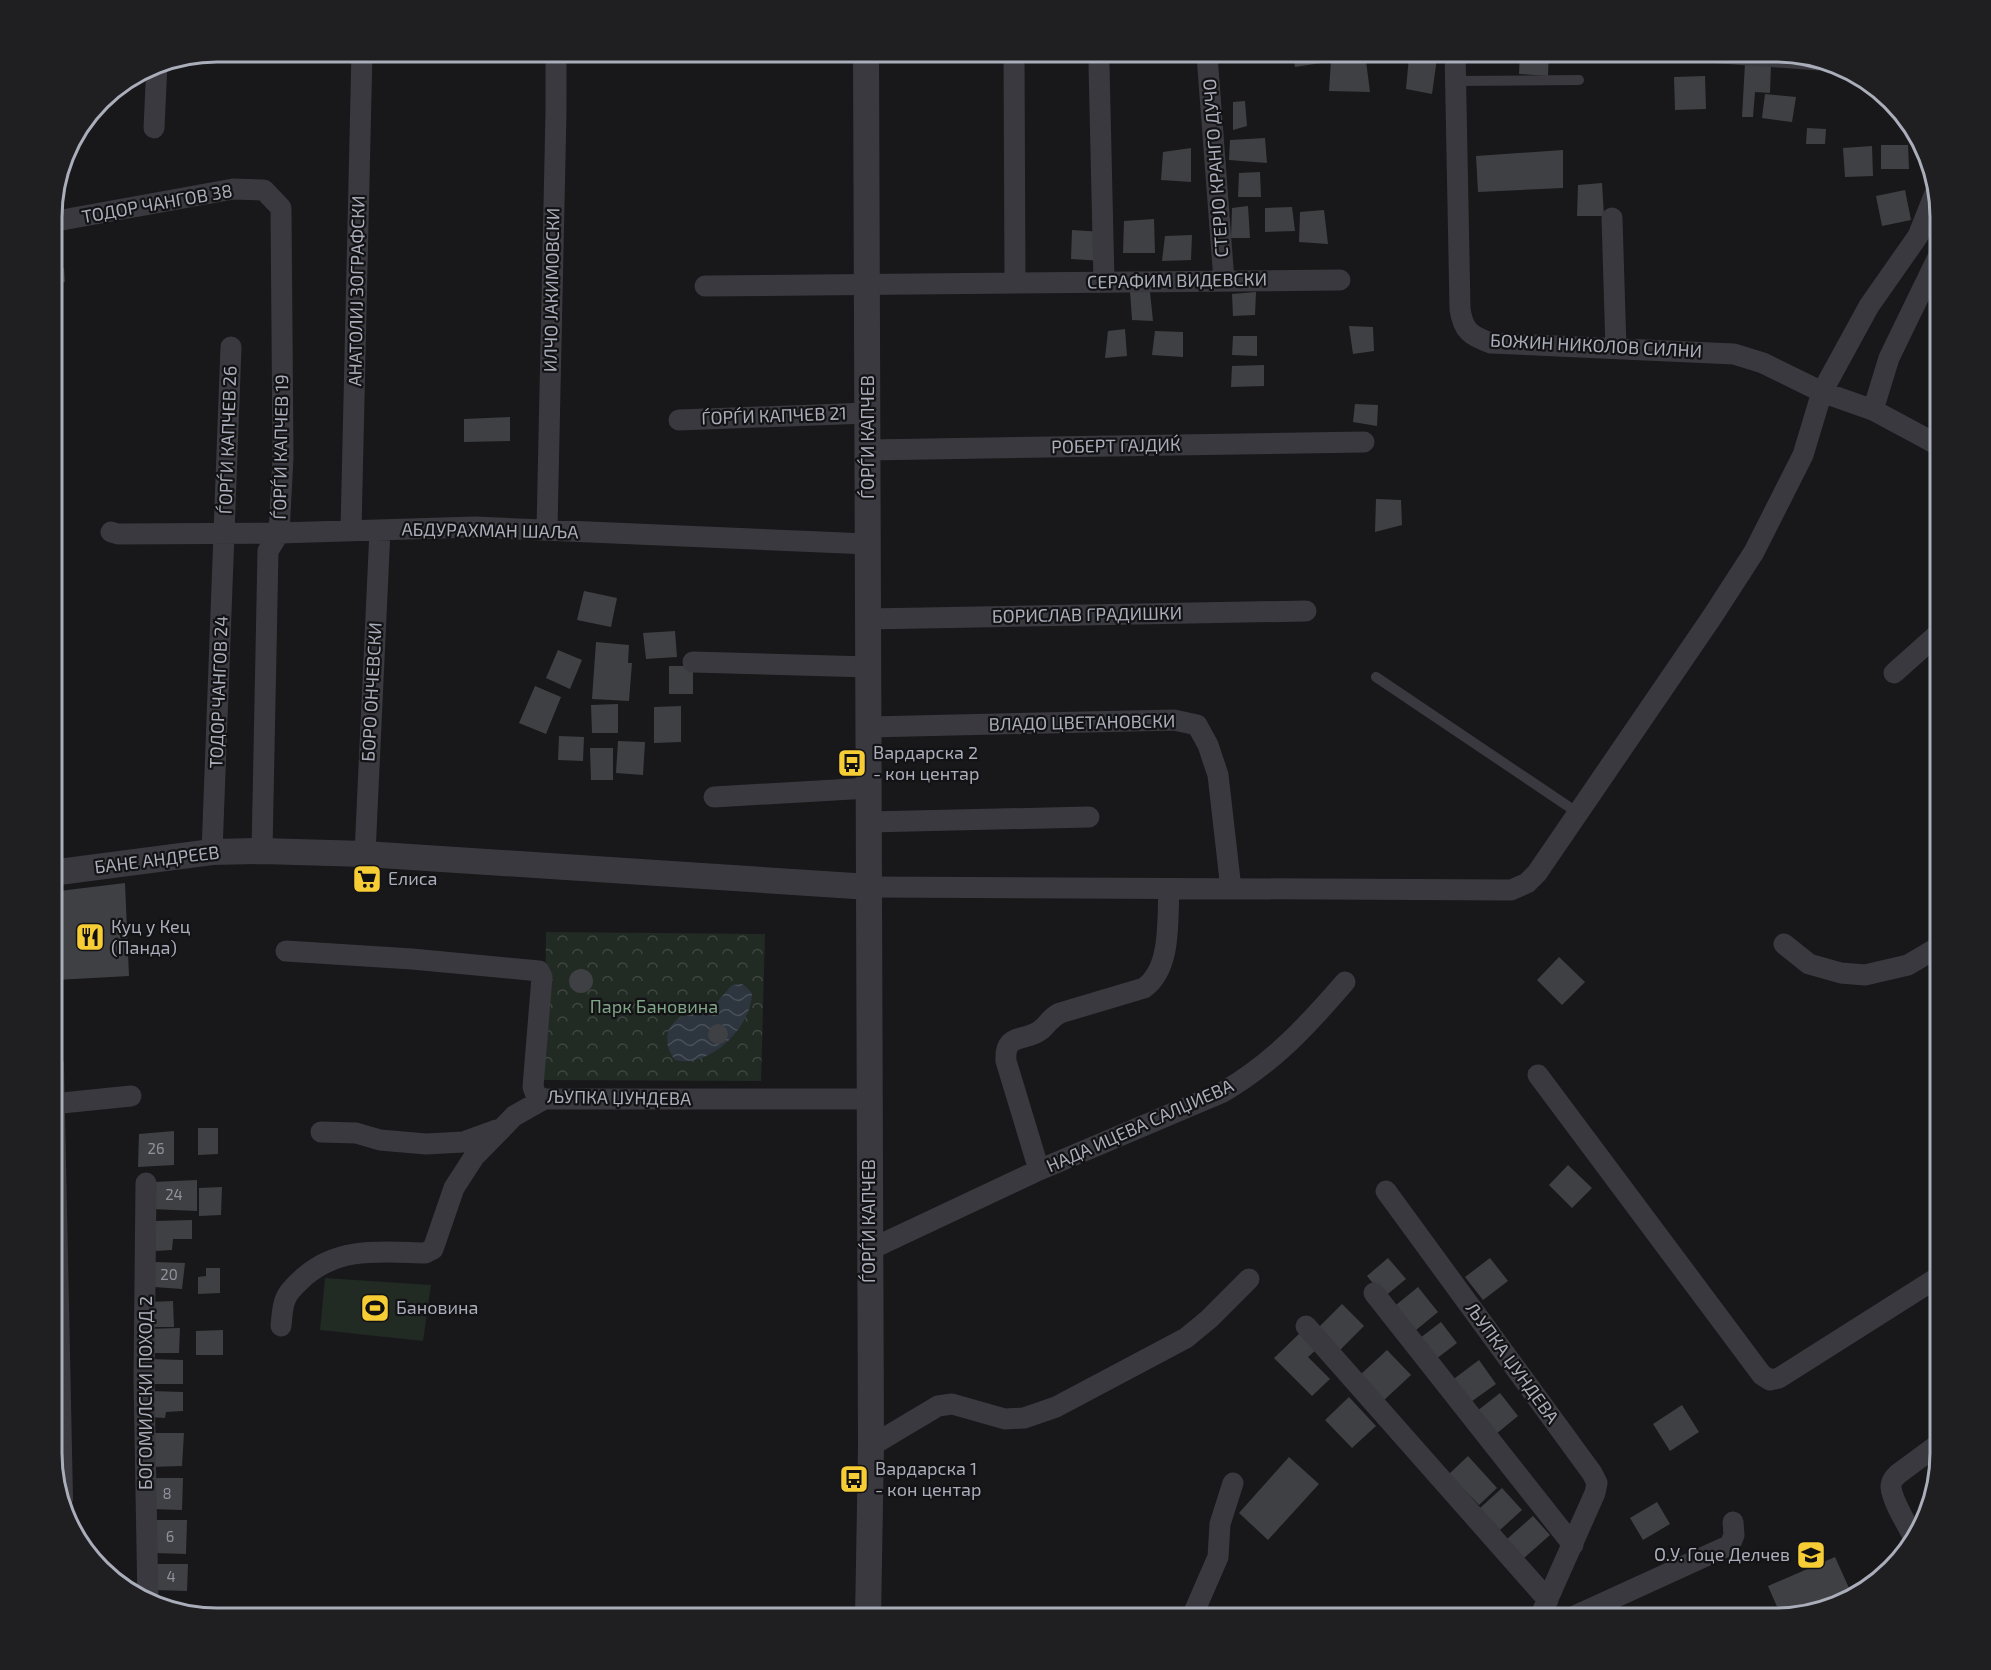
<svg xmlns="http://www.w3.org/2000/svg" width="1991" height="1670" viewBox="0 0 1991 1670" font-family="'Exo 2',sans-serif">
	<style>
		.park { fill: url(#park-crowns) }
		.pitch { fill: #222a24 }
		.water { fill: url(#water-waves) }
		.building { fill: #3f4044 }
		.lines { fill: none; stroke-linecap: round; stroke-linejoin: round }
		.service { stroke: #39393f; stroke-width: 10 }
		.minor { stroke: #39393f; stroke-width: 21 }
		.tertiary { stroke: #39393f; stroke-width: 26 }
		.labels { text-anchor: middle; stroke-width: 4.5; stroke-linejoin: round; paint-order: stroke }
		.number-label { font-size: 15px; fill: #8f929c }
		.street-label { font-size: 18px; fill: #aaadba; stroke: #131315 }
		.poi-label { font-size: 18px; fill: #aaadba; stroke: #131315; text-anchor: start }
		.park-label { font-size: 18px; fill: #81a588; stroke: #131315 }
		.rim { fill: none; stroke: #aaadba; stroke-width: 3 }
	</style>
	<defs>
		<pattern id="park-crowns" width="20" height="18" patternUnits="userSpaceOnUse" patternTransform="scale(1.5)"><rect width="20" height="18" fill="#222a24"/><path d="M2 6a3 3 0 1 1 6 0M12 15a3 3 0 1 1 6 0" fill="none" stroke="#3f4642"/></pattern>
		<pattern id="water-waves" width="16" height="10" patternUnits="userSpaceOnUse" patternTransform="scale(1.5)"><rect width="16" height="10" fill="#2d353f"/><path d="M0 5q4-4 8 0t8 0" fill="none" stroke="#495059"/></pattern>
	</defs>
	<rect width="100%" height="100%" fill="#18181a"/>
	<path class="park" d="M546 932 765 934 761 1081 544 1080Z"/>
	<path class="pitch" d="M325 1278 431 1285 423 1341 320 1330Z"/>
	<path class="water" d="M743 984 752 993C752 1026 710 1069 675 1060 665 1048 663 1029 678 1019 686 1014 697 1015 705 1011 716 1005 724 994 732 985Z"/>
	<path class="building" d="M1292 51H1319L1321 63 1295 67Z
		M1520 51H1549L1548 76 1519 74Z
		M1409 57 1437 58 1432 94 1406 89Z
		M1331 60 1366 61 1370 92 1329 91Z
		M1745 63 1771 65 1770 93 1755 92 1753 117H1742Z
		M1705 76 1706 109 1675 110 1674 77Z
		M1765 94 1796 97 1792 122 1762 118Z
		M1245 101 1247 126 1233 130V102Z
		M1807 128 1826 129 1825 144H1806Z
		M1265 138 1267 163 1229 160 1230 140Z
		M1881 145H1908L1909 169H1881Z
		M1872 146 1873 176 1845 177 1843 148Z
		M1191 148V182L1161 180 1163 152Z
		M1563 150V188L1478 192 1476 156Z
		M1260 172 1261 197H1238L1239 173Z
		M1602 183 1604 216H1577L1578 185Z
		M1905 190 1911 220 1882 226 1876 196Z
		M1248 206 1250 238H1231L1232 208Z
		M1292 207 1295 231 1265 232V208Z
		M1324 210 1328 244 1299 242 1300 212Z
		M1154 219 1155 253H1123L1124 221Z
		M1072 230 1103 232 1104 261 1071 259Z
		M1192 235 1191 260 1162 261 1165 236Z
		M64 268 65 282 54 283 55 292H51V270Z
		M1130 291 1150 292 1153 321 1132 320Z
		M1256 292 1255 315 1233 316 1232 294Z
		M1349 326 1373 327 1374 351 1353 354Z
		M1125 329 1127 356 1105 358 1108 331Z
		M1155 331 1183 332V357L1152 355Z
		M1233 336H1257V356L1232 355Z
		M1264 365V386L1231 387 1232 366Z
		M1355 404 1378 405 1377 426 1353 422Z
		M510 417V441L464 442V419Z
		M1376 499 1401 500 1402 525 1375 532Z
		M584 591 617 598 611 627 577 620Z
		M675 631 677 657 646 659 643 633Z
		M596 642 629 645 628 663H632L629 701 592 699Z
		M558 650 582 660 570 689 546 678Z
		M669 666H693V694H669Z
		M535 686 561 697 546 734 519 723Z
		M618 704V733H592L591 705Z
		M681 706V742L654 743V707Z
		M559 736 584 737 583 761 558 760Z
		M618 741 645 742 643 775 616 773Z
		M590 748H613V780H591Z
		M125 883 129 976 56 980 51 892Z
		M1559 957 1585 982 1562 1005 1537 980Z
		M569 981a12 12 0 1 1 24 0a12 12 0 1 1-24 0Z
		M708 1034a10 10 0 1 1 20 0a10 10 0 1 1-20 0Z
		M198 1128H218V1154L198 1155Z
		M174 1131V1165L138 1167 139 1134Z
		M1568 1165 1592 1188 1572 1208 1549 1185Z
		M197 1180V1211L151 1209 152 1182Z
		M222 1187 221 1215 199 1216V1188Z
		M192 1220V1239H173L172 1250 155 1251V1221Z
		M1388 1258 1406 1279 1384 1297 1367 1276Z
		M1490 1258 1508 1281 1483 1300 1465 1277Z
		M154 1262 185 1263 182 1289 154 1287Z
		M206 1268H220V1293L198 1294V1277L206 1276Z
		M1418 1287 1438 1312 1416 1330 1396 1305Z
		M173 1301 174 1327H148L149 1302Z
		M1342 1304 1364 1326 1339 1351 1317 1329Z
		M1441 1322 1457 1343 1436 1359 1420 1338Z
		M180 1328 179 1353H146V1329Z
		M223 1330V1355H196V1331Z
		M1301 1332 1317 1349 1308 1357 1330 1379 1312 1396 1274 1358Z
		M1387 1350 1411 1375 1383 1401 1360 1375Z
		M148 1359 183 1360V1384H148Z
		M1479 1360 1496 1384 1468 1404 1451 1381Z
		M150 1391 183 1392V1411L166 1412 165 1418 149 1417Z
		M1500 1393 1518 1416 1496 1434 1477 1411Z
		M1349 1397 1376 1426 1352 1448 1325 1420Z
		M1682 1405 1699 1432 1670 1451 1653 1424Z
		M150 1433H184L182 1466 149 1467Z
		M1468 1456 1497 1488 1479 1505 1449 1474Z
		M1289 1457 1319 1484 1268 1540 1239 1513Z
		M152 1478H183L182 1510 151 1509Z
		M1502 1488 1522 1510 1500 1530 1480 1508Z
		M1657 1502 1670 1524 1643 1540 1630 1518Z
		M1533 1516 1550 1535 1524 1558 1507 1539Z
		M155 1520H187L186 1554 154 1553Z
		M1835 1557 1849 1588 1782 1618 1768 1586Z
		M155 1564H188L187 1591 155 1590Z"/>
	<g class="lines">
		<path class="service" d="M1455 81 1579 80
			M1376 677 1578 813"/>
		<path class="minor" d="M1014 51 1015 283
			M1455 51 1460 309C1463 331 1471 336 1491 343L1734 354 1763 363 1822 392 1873 410 1940 446
			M1693 51 1819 60
			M1207 55 1224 281
			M1099 65 1104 282
			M154 128 157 63
			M1612 218 1616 349
			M51 222 233 189 264 190 281 208 283 458 279 533 268 551 262 851
			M705 286 1340 280
			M1873 410 1889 358 1940 253
			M679 420 868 413
			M868 450 1364 442
			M547 529 556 112V51
			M351 530 362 51
			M111 532 118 534 279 533 475 527 868 544
			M868 619 1306 611
			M693 662 869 667
			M1894 673 1940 632
			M869 727 1174 720 1197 725 1208 745 1218 775 1231 889
			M714 797 869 788
			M869 822 1089 817
			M212 852 231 347
			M365 854 380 530
			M870 887 1511 890 1527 883 1537 873 1712 617 1754 552 1803 455 1822 392 1869 306 1918 236 1935 193
			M1784 944 1809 964 1841 973 1865 975 1908 965 1940 946
			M286 951 412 959 539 971 542 977 533 1087 536 1095 544 1099H869
			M1538 1075 1762 1375 1770 1380 1779 1378 1940 1276
			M52 1104 131 1096
			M321 1132 356 1133 380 1140 426 1144 463 1142 496 1130
			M1039 1170 1006 1061C1004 1031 1026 1043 1042 1029 1049 1023 1050 1018 1060 1013L1144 988C1172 968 1167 920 1169 889
			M146 1183 144 1380 148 1603
			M1386 1191 1592 1473 1597 1483 1595 1493 1539 1619
			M869 1250 1039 1170 1223 1092C1274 1062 1307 1026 1345 982
			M1374 1293 1573 1545
			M281 1326C282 1317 282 1306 286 1298 289 1290 298 1283 304 1277 339 1246 382 1252 425 1253L433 1249 454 1188 474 1157 514 1116 544 1099
			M1306 1326 1548 1600
			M871 1446 938 1406 952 1404 1005 1419 1024 1418 1056 1407 1186 1338 1209 1319 1249 1279
			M1914 1538C1908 1526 1892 1501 1891 1487 1891 1481 1894 1478 1898 1474L1940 1443
			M1191 1619 1218 1557 1220 1524 1233 1483
			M1568 1619 1730 1545 1734 1535 1733 1522"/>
		<path class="tertiary" d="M866 51 871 1446 868 1619
			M51 873 212 852 262 851 365 854 870 887
			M51 1065 60 1498"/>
	</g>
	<defs>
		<g id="bus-square" transform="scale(1.5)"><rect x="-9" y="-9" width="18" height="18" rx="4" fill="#f6cd34" stroke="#131315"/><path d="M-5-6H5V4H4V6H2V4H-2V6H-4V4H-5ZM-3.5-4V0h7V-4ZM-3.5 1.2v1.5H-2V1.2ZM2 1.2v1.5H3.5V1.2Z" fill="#111"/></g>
		<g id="supermarket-square" transform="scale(1.5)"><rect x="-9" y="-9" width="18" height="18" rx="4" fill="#f6cd34" stroke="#131315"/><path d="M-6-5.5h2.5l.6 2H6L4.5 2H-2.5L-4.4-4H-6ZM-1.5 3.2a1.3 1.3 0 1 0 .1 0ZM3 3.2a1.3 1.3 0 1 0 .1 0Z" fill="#111"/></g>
		<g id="restaurant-square" transform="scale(1.5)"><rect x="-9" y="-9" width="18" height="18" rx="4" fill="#f6cd34" stroke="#131315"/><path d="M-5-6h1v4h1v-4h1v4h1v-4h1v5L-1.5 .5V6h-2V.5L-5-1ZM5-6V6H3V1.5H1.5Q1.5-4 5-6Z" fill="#111"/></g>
		<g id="stadium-square" transform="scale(1.5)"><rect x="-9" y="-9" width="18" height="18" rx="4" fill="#f6cd34" stroke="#131315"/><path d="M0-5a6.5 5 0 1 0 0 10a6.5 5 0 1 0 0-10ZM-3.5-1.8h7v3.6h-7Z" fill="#111"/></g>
		<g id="school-square" transform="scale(1.5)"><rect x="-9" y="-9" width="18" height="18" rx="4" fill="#f6cd34" stroke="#131315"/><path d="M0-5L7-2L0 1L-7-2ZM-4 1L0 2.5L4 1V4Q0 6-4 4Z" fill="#111"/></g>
	</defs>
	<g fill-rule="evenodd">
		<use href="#bus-square" x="852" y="763"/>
		<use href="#supermarket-square" x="367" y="879"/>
		<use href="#restaurant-square" x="90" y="937"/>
		<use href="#stadium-square" x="375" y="1308"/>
		<use href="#bus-square" x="854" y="1479"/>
		<use href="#school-square" x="1811" y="1555"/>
	</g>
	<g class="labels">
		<g class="number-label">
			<text x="156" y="1154">26</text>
			<text x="174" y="1200">24</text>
			<text x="169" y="1280">20</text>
			<text x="167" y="1499">8</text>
			<text x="170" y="1542">6</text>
			<text x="171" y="1582">4</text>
		</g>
		<g class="street-label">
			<text transform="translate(1216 168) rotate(-94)" y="6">СТЕРЈО КРАНГО ДУЧО</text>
			<text transform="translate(157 204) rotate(-10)" y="6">ТОДОР ЧАНГОВ 38</text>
			<text transform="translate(1177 281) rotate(-1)" y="6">СЕРАФИМ ВИДЕВСКИ</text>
			<text transform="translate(552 290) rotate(-89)" y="6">ИЛЧО ЈАКИМОВСКИ</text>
			<text transform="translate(357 291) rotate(-89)" y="6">АНАТОЛИЈ ЗОГРАФСКИ</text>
			<text transform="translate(1596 346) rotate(3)" y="6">БОЖИН НИКОЛОВ СИЛНИ</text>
			<text transform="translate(774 416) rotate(-2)" y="6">ЃОРЃИ КАПЧЕВ 21</text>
			<text transform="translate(868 437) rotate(-90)" y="6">ЃОРЃИ КАПЧЕВ</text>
			<text transform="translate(228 440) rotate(-88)" y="6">ЃОРЃИ КАПЧЕВ 26</text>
			<text transform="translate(1116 446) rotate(-1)" y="6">РОБЕРТ ГАЈДИЌ</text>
			<text transform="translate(281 447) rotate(-89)" y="6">ЃОРЃИ КАПЧЕВ 19</text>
			<text transform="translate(490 531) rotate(1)" y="6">АБДУРАХМАН ШАЉА</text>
			<text transform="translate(1087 615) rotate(-1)" y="6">БОРИСЛАВ ГРАДИШКИ</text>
			<text transform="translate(219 692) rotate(-88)" y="6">ТОДОР ЧАНГОВ 24</text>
			<text transform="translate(372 692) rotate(-87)" y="6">БОРО ОНЧЕВСКИ</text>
			<text transform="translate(1082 723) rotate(-1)" y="6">ВЛАДО ЦВЕТАНОВСКИ</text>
			<text transform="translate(157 860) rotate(-7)" y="6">БАНЕ АНДРЕЕВ</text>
			<text transform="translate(619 1098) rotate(1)" y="6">ЉУПКА ЏУНДЕВА</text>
			<text transform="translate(1140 1126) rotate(-24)" y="6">НАДА ИЦЕВА САЛЏИЕВА</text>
			<text transform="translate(869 1221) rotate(-90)" y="6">ЃОРЃИ КАПЧЕВ</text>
			<text transform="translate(1512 1363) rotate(54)" y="6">ЉУПКА ЏУНДЕВА</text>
			<text transform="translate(146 1393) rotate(-90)" y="6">БОГОМИЛСКИ ПОХОД 2</text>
		</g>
		<g class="poi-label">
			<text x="873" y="759">Вардарска 2<tspan x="873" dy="21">- кон центар</tspan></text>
			<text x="388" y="885">Елиса</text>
			<text x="111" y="933">Куц у Кец<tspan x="111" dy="21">(Панда)</tspan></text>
			<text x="396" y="1314">Бановина</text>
			<text x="875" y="1475">Вардарска 1<tspan x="875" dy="21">- кон центар</tspan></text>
			<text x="1790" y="1561" text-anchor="end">О.У. Гоце Делчев</text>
		</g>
		<g class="park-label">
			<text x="654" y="1013">Парк Бановина</text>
		</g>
	</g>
	<path d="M0 0H1991V1670H0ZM217 62H1775A155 155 0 0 1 1930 217V1453A155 155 0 0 1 1775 1608H217A155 155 0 0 1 62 1453V217A155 155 0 0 1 217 62Z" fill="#1f1f22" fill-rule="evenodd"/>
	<path class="rim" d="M217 62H1775A155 155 0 0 1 1930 217V1453A155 155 0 0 1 1775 1608H217A155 155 0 0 1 62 1453V217A155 155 0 0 1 217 62Z"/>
</svg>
